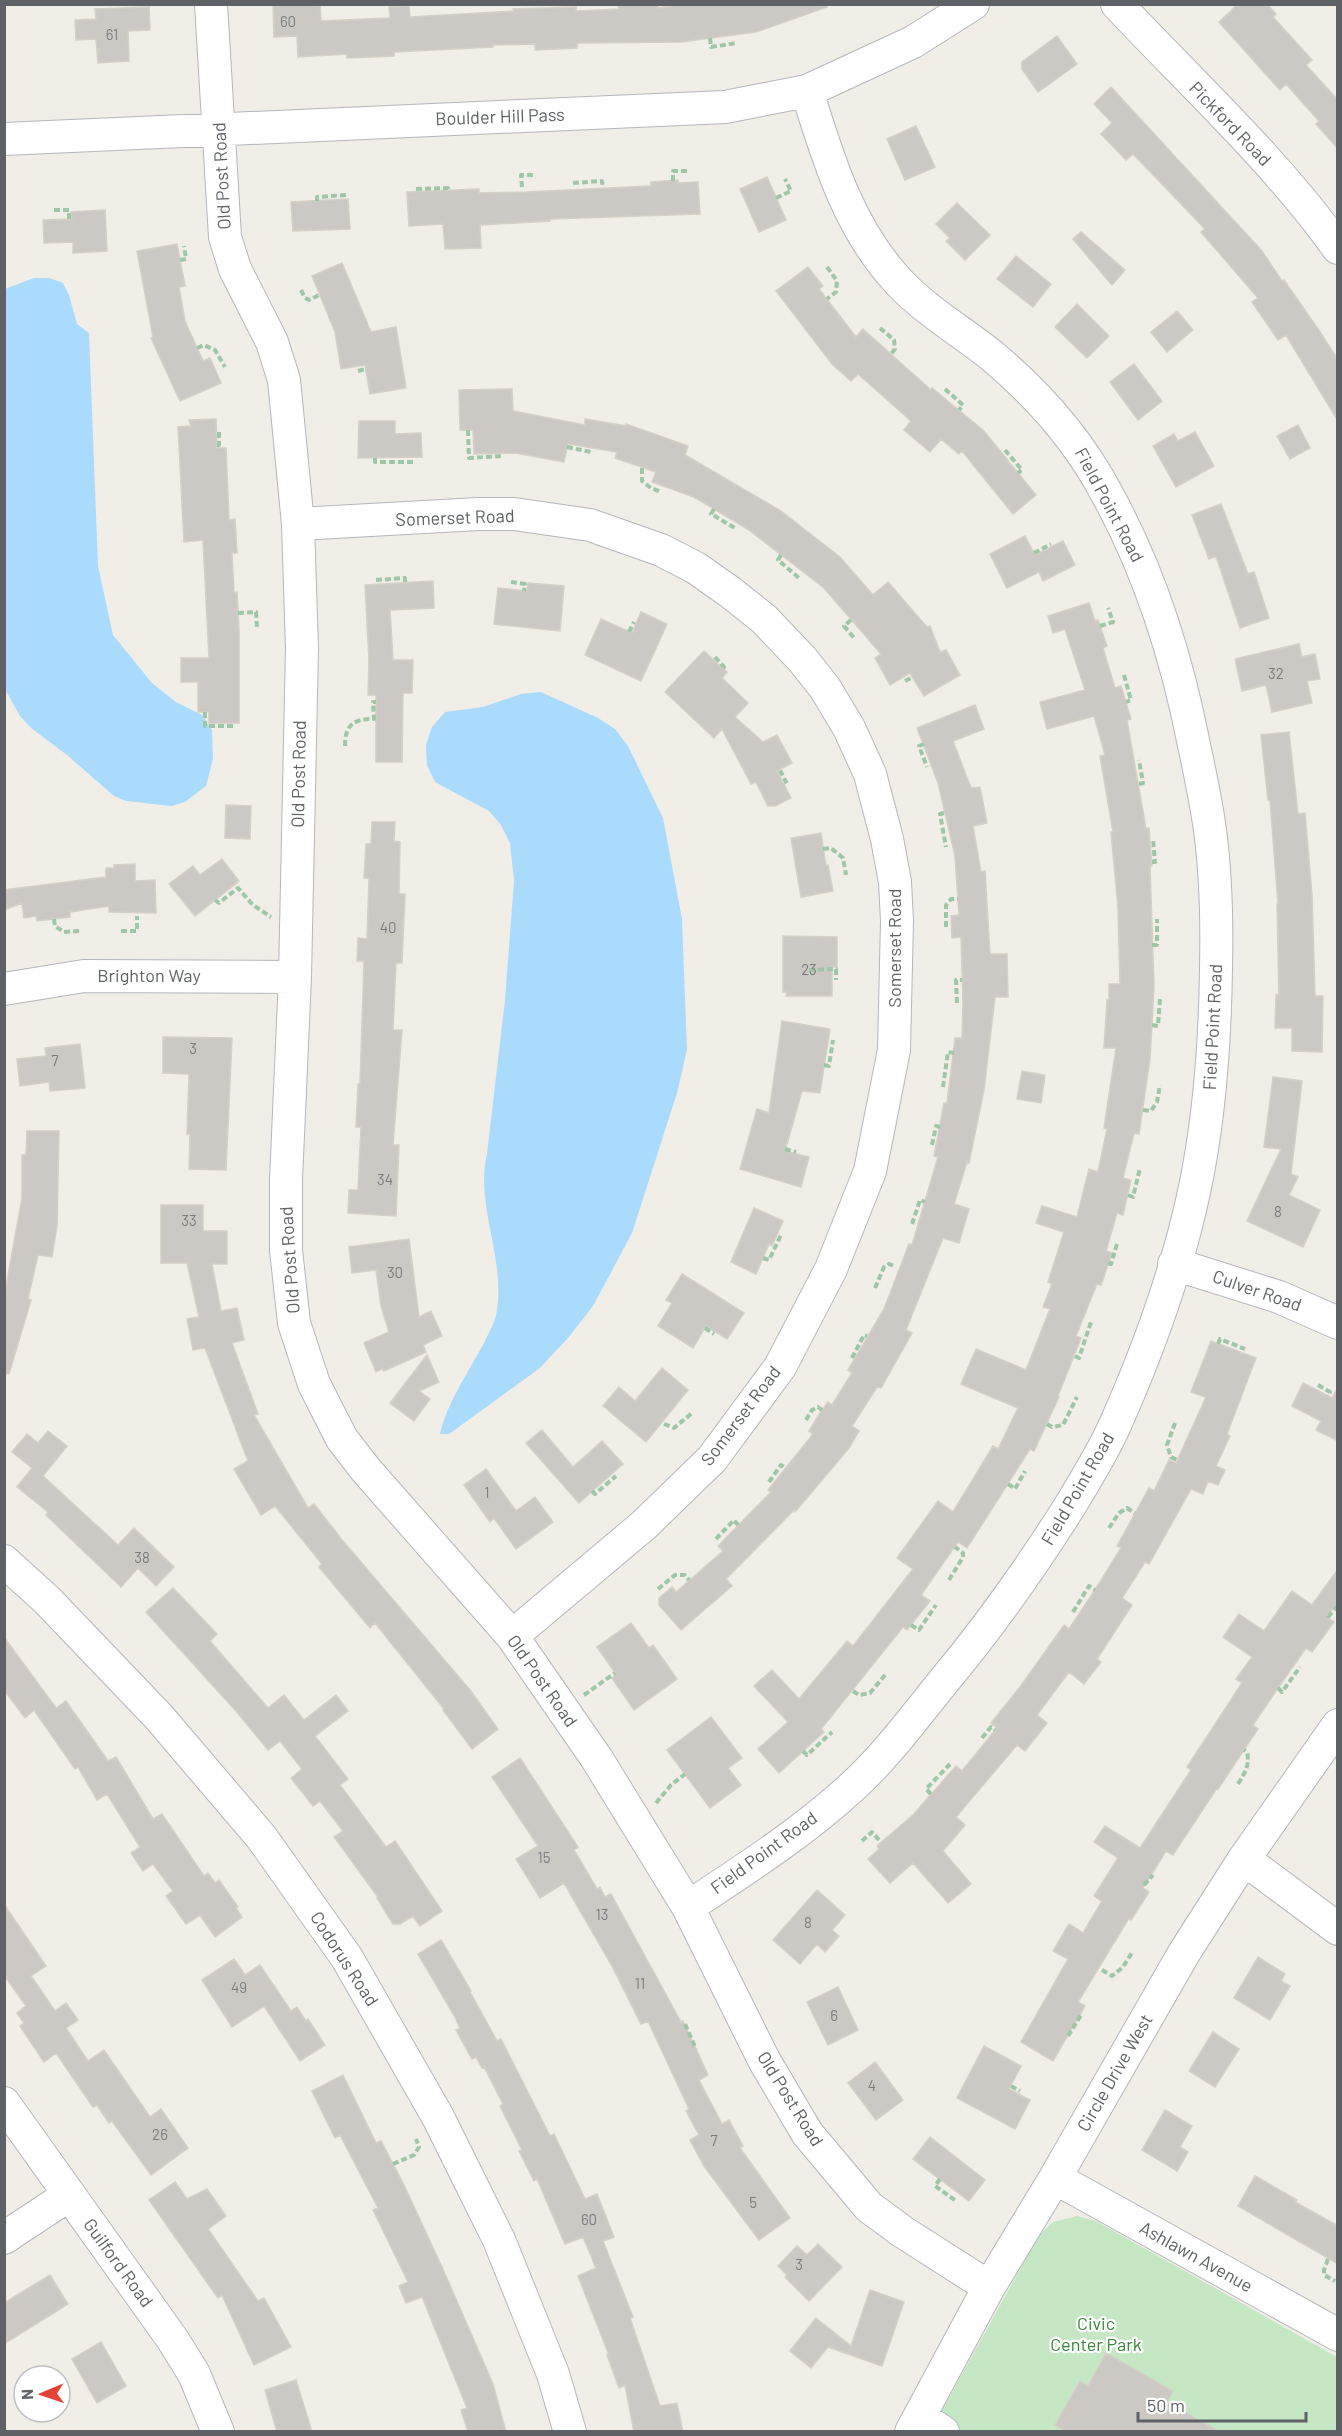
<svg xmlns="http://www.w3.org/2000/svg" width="1342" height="2436" viewBox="0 0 1342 2436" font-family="Barlow,sans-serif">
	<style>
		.green { fill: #c5e7c4 }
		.water { fill: #aadbfd }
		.building { fill: #ccc9c4; stroke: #d5d0c5; stroke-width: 1.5 }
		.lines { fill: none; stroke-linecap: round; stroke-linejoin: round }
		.minor-casing { stroke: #b4b7bb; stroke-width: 34 }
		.path { stroke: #9ec7a8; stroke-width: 4; stroke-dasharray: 6 3; stroke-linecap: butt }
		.minor { stroke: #fff; stroke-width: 32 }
		.labels { text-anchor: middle; stroke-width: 4.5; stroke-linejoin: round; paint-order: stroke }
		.number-label { font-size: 15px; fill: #7a7c7e }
		.street-label { font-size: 18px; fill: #5e6267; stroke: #fff }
		.park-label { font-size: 18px; fill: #378539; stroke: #fff }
	</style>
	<rect width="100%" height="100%" fill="#f0eee7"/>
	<path class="green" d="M1077 2216 1096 2221 1337 2357V2431L930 2432 1039 2235 1053 2222Z"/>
	<path class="water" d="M34 278H49L63 283 69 295 77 324 89 333 98 566 113 635 152 683 176 702 202 715 212 730 213 759 206 786 185 802 171 806 126 801 114 796 67 755 31 728 20 716 5 689V289Z
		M541 692 598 718 615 729 628 746 663 818 682 919 687 1050 677 1093 632 1233 593 1306 568 1338 540 1368 449 1434H440C446 1405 469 1371 484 1343 489 1332 496 1321 497 1309 505 1256 475 1206 487 1154L505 1000 514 881 510 843 501 825 489 811 435 782 427 765 426 745 432 727 445 712 483 707 521 694Z"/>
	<path class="building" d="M273 4H320L321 21 390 18 389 7 409 6 410 17 514 11 513 9 576 7V11L619 9 618 4H658V8L682 4H827V7L756 32 681 42 577 43V48L535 50V44L493 45V47L394 52V56L347 58V54L298 57 297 36 274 37Z
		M1238 4H1267L1276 14 1273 17 1312 60 1306 65 1338 100V149L1316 124 1319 121 1286 84 1280 90 1219 22Z
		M149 7 150 30 128 31 129 61 98 63 96 39 76 40 75 20 96 19 95 9Z
		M1057 36 1077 64 1038 92 1022 69V62Z
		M1111 87 1262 251 1282 281 1284 280 1320 332 1338 360V421L1286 335 1278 340 1252 302 1258 298 1201 232 1205 229 1133 154 1126 160 1101 134 1112 123 1094 104Z
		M916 126 935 167 905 180 887 139Z
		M767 177 786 220 759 232 740 189Z
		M678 180V183L698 182 700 214 550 219V221L480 225 481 248 445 249 443 224 409 226 407 192 479 189V193L526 192 651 186V182Z
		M348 199 350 229 293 231 291 202Z
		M957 203 990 235 965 260 946 241 950 238 936 224Z
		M105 210 107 251 73 253V242L44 243 43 220 72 219 71 212Z
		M1081 232 1125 270 1112 285 1073 239Z
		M177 244 185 286 179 287 185 321 203 361 210 358 221 383 180 401 151 338 153 337 137 251Z
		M1016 256 1051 284 1033 307 997 279Z
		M342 263 371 332 396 327 406 388 370 394 365 365 341 369 335 332 312 276Z
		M808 267 823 286 819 289 856 337 863 329 931 390 932 388 984 431 1036 495 1013 514 962 451 959 454 941 439 930 452 904 430 911 421 858 374 851 381 832 364 776 291Z
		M1077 304 1109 336 1087 358 1055 327Z
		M1177 311 1193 330 1167 352 1151 332Z
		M1134 364 1162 401 1138 420 1110 382Z
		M512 389 513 411 585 425V419L626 426V424L688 446 685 455 781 511 840 557 873 595 888 582 927 627 930 626 940 652 946 650 960 675 924 696 910 673 890 685 875 658 881 654 824 588 749 530 694 497 652 482 656 472 615 458 617 452 568 444 564 462 515 453 474 454 473 430H460L459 390Z
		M216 419 217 448H226L229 520 235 519 237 553H232L234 593 237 592 239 629V723H209V712H198V682H181V658H209L203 540 184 542 178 427 191 426 189 420Z
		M359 421H395V434L421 433 422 457 358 458Z
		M1298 425 1310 448 1290 459 1277 436Z
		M1195 432 1214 466 1176 487 1153 446 1174 434 1178 441Z
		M1221 504 1248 574 1254 572 1269 618 1240 628 1216 556 1209 559 1192 515Z
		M1025 536 1035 555 1063 541 1075 565 1043 581 1039 572 1007 588 990 554Z
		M433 581 434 608 390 610 393 660H413L412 693H403L402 762H376V695H368L369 660 365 585Z
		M528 583 564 586 560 631 494 624 498 588 527 591Z
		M1089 603 1095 621 1098 620 1107 646 1103 648 1115 688 1121 686 1131 719 1127 720 1146 829 1149 828 1152 866H1150L1154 987 1150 1059 1139 1134 1134 1133 1123 1178 1131 1180 1123 1215 1117 1213 1106 1251 1112 1253 1101 1285 1097 1284 1076 1336 1081 1338 1058 1396 1059 1397 1034 1451 1030 1449 967 1548 958 1542 937 1572 921 1595 930 1601 907 1630 903 1627 821 1729 824 1732 779 1773 758 1749 788 1722 754 1686 772 1670 799 1699 847 1641 853 1646 913 1569 897 1558 938 1501 953 1512 993 1446 998 1449 1018 1408 961 1384 976 1349 1026 1370 1050 1309 1043 1307 1052 1284 1048 1282 1064 1232 1036 1223 1042 1206 1077 1217 1089 1169 1098 1172 1107 1129 1104 1128 1116 1048H1104L1107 1000H1109V984H1120L1118 908 1111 832H1113L1100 756 1105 755 1094 716 1047 729 1040 702 1085 690 1065 629 1053 633 1048 616Z
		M641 612 667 624 641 681 585 655 601 619 632 633Z
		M1299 644 1302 657 1315 654 1320 679 1307 681 1312 703 1272 712 1266 685 1242 691 1235 659Z
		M704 651 727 672 722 678 748 703 735 717 763 742 777 735 792 763 777 771 791 798 775 806H768L756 782 751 784 722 729 714 738 665 692Z
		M975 705 984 729 953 741 971 788 980 787 987 823 973 826 981 872 985 871 990 954H1007L1008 997H995L984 1090 969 1163 967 1162 954 1204 969 1209 959 1243 943 1238 906 1330 912 1333 881 1388 877 1387 852 1426 859 1431 849 1448 795 1512 794 1510 726 1579 732 1586 681 1630 659 1605V1598L672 1587 676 1592 723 1551 718 1546 771 1492 768 1490 813 1434 809 1431 822 1410 828 1402 832 1405 852 1373 848 1370 884 1309 909 1244 912 1245 938 1157 934 1156 944 1103H947L955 1038H962L963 1003 961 937 952 938 951 916 959 915 955 856 938 783 917 728Z
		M1289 732 1298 814 1305 813 1312 895 1315 996H1323L1322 1052 1292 1051V1028H1275L1276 995H1279L1277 904H1278L1270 800H1268L1261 735Z
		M226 805 251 806 250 839 225 838Z
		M372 822H395L394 841 400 842 399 894H405L402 963H396L393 1030H402L393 1145H399L396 1216 348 1213 349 1190H358L361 1127H356L358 1084H360L364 961H357L358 938 367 939 369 878H364L366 844H371Z
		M821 833 826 866 828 865 833 891 801 897 791 838Z
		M222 859 239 881 195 916 169 884 193 866 200 875Z
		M135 864V881L155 880 156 913 109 912V906L70 912V917L37 921 36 916 24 918 22 903 4 910V890L106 877V868H114V865Z
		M783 936 837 937V967H832V996H786L787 992H783Z
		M782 1021 830 1029 820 1093 802 1091 785 1151 809 1157 801 1187 740 1169 757 1109 769 1113Z
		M163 1037 232 1038 226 1170 189 1169 190 1134H187L189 1074 163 1073Z
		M80 1044 85 1088 50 1091 49 1082 20 1086 17 1059 46 1056 45 1048Z
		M1022 1071 1045 1075 1041 1103 1017 1099Z
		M1273 1077 1302 1081 1291 1174 1298 1177 1289 1195 1320 1210 1303 1247 1247 1221 1281 1149 1264 1147Z
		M27 1131H59L57 1226 52 1257 38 1255 28 1299 31 1300 9 1374 4 1373V1297L22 1198V1155H26Z
		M161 1205H203V1231H227V1264H212L221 1311 237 1308 244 1340 232 1343 258 1414 254 1415 308 1508 314 1504 343 1541 470 1690 498 1729 472 1749 443 1710 444 1709 375 1623 370 1628 319 1567 322 1564 275 1506 261 1515 234 1469 248 1461 205 1348 193 1350 187 1319 199 1317 187 1263H161Z
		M754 1208 783 1221 772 1246 769 1244 756 1274 731 1262Z
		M409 1239 419 1317 431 1311 442 1336 423 1345 426 1352 384 1371 383 1368 376 1372 364 1343 389 1332 381 1306 376 1270 352 1273 349 1247Z
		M682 1274 744 1313 727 1339 706 1326 693 1348 658 1326 672 1303 666 1300Z
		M1211 1341 1256 1358 1227 1434 1230 1436 1216 1466 1225 1470 1218 1485 1208 1481 1203 1494 1191 1489 1149 1564 1145 1562 1122 1598 1132 1605 1097 1659 1101 1662 1084 1684 1069 1672 1037 1715 1047 1723 1025 1751 1017 1745 956 1817 965 1825 943 1851 971 1884 948 1903 913 1863 890 1883 868 1859 879 1849 877 1846 913 1815 956 1766 962 1771 997 1728 991 1723 1020 1687 1064 1625 1069 1629 1095 1590 1121 1548 1117 1546 1149 1488 1154 1491 1169 1460 1176 1463 1206 1397 1191 1392Z
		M427 1355 439 1382 419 1391 430 1399 414 1421 390 1403Z
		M662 1368 688 1390 646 1442 603 1406 619 1387 635 1401Z
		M1303 1383 1332 1398 1338 1387V1441L1316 1430 1321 1421 1292 1406Z
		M542 1430 573 1467 602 1441 623 1464 579 1503 526 1443Z
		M48 1431 67 1446 43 1476 118 1545 134 1528 174 1567 156 1586 138 1568 121 1587 46 1515 48 1512 17 1487 32 1468 12 1452 27 1434 38 1443Z
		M486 1469 516 1511 535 1497 553 1522 516 1549 494 1518 490 1522 464 1485Z
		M1338 1569V1601L1327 1617 1334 1622 1312 1652 1306 1648 1278 1688 1253 1725 1258 1729 1218 1789 1217 1788 1173 1855 1166 1851 1143 1888 1149 1892 1131 1920 1129 1918 1078 2002 1085 2006 1053 2061 1021 2042 1068 1959 1053 1951 1069 1924 1083 1933 1102 1901 1094 1896 1118 1858 1094 1842 1105 1826 1140 1848 1191 1770 1187 1767 1242 1683 1236 1679 1252 1657 1223 1637 1239 1614 1264 1631 1292 1591 1312 1605Z
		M173 1588 217 1634 210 1641 268 1708 284 1695 304 1720 336 1695 348 1711 315 1736 348 1779 340 1785 386 1847 395 1841 442 1911 420 1926 413 1916 400 1924H393L377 1898 378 1897 334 1837 343 1831 320 1801 313 1806 291 1778 302 1769 280 1741 268 1750 236 1711 146 1612Z
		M631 1623 649 1648 653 1645 677 1679 634 1710 612 1678 616 1674 597 1647Z
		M4 1637 56 1708 66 1701 108 1761 116 1757 153 1819 162 1814 204 1876 208 1873 215 1883 219 1880 238 1907 236 1908 242 1917 215 1937 200 1915 186 1924 166 1896 173 1891 153 1864 143 1871 131 1853 140 1847 107 1794 97 1800 78 1767 75 1769 34 1710 25 1718 4 1690Z
		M711 1717 742 1758 728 1768 741 1785 710 1808 667 1750Z
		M520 1758 578 1847 574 1850 597 1889 600 1887 605 1897 611 1894 681 2022 683 2021 708 2075 699 2080 722 2124 729 2120 743 2146 740 2148 790 2218 759 2240 704 2166 690 2140 699 2135 686 2111 689 2109 648 2021 641 2024 612 1966 564 1883 540 1898 516 1859 538 1846 492 1777Z
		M817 1890 845 1915 832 1930 839 1936 825 1952 817 1944 800 1964 773 1940Z
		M4 1904 46 1966 31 1976 55 2011 66 2003 78 2020 66 2028 88 2061 104 2050 150 2117 161 2109 188 2148 151 2175 112 2121 109 2123 97 2105 93 2107 56 2053 44 2062 20 2026 24 2023 17 2013 26 2006 4 1975Z
		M441 1940 471 1991 470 1992 497 2041 501 2039 550 2136 554 2134 585 2199 597 2194 614 2237 603 2241 633 2317 630 2318 660 2406 677 2403 683 2432H634L625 2385 619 2388 607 2355H609L578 2276 596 2268 583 2237 565 2244 537 2179 534 2181 519 2151 522 2150 500 2106 503 2104 484 2067 482 2068 476 2057 472 2059 456 2030 460 2028 455 2017 418 1954Z
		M1258 1957 1285 1974 1281 1981 1290 1986 1270 2020 1234 1998Z
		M234 1959 245 1975 260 1965 291 2011 297 2007 306 2021 308 2019 325 2045 300 2061 264 2006 232 2027 202 1980Z
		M838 1987 858 2030 828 2045 807 2002Z
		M1213 2032 1239 2049 1215 2087 1189 2071Z
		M984 2046 1021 2066 1009 2089 1030 2100 1015 2129 957 2098Z
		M875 2062 903 2100 876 2120 848 2083Z
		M343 2075 376 2143 381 2141 403 2183 442 2267 493 2384 506 2432H468L461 2410 467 2408 422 2297 406 2303 399 2286 408 2282 373 2210 378 2208 340 2135 335 2138 312 2091Z
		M1165 2110 1192 2126 1180 2147 1188 2152 1177 2171 1142 2150Z
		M930 2137 985 2180 969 2201 913 2159Z
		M1255 2176 1297 2200 1295 2202 1338 2226V2264L1238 2206Z
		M175 2182 187 2199 207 2189 226 2216 208 2229 258 2301 264 2298 291 2347 254 2365 222 2295 218 2298 149 2200Z
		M818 2244 842 2267 809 2301 785 2277 787 2275 778 2266 797 2246 807 2255Z
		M50 2275 68 2304 4 2344V2303Z
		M870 2290 904 2302 882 2366 828 2347 811 2368 790 2351 816 2318 851 2346Z
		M101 2342 126 2386 97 2403 72 2359Z
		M1106 2353 1173 2391 1167 2402 1220 2432H1067L1055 2425 1080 2381 1088 2386Z
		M296 2380 312 2432H277L265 2390Z"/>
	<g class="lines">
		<g class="minor-casing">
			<path id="minor" d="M211 4 225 237 235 269 272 342 284 380 298 524 302 648 295 977 286 1180V1250L294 1323 314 1384 342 1439 366 1470 512 1636 597 1759 688 1907 764 2060 807 2133 869 2207 903 2232 989 2287
				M1117 4C1191 83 1275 160 1338 248
				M4 139 725 107 807 91 913 42 973 4
				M298 524 478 514H514L590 525 661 550 696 568 730 592 764 619 802 659 825 688 849 728 870 774 887 839 895 882 897 921 894 1050 870 1171 831 1269 780 1367 712 1459 644 1525 512 1636
				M4 989 84 976 295 977
				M1174 1264 1279 1297 1338 1323
				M4 1561 47 1600 159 1717 262 1838 347 1958 438 2117 499 2240 553 2374 570 2432
				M1244 1859 1338 1929
				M688 1907C744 1870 802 1833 852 1787 886 1756 914 1718 943 1682 989 1627 1030 1569 1068 1509 1085 1481 1102 1454 1115 1425 1148 1351 1177 1271 1194 1192 1210 1118 1215 1043 1216 968 1217 923 1216 875 1210 830 1206 801 1200 773 1194 745 1177 658 1150 572 1107 494 1078 439 1039 395 991 355 961 331 926 311 899 282 849 229 828 159 807 91
				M4 2103 173 2340 194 2374 218 2432
				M1055 2178 1338 2335
				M4 2238 69 2195
				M920 2417 943 2432
				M911 2432 989 2287 1055 2178 1184 1953 1244 1859 1338 1725"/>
		</g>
		<path class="path" d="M710 38 711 47 737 43
			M673 181V171H688
			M573 183 602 181 603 188
			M522 187 521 175H536
			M416 189 448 188V190
			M776 198 791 191 785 179
			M317 201V197L346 195
			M54 210H69V219
			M180 260 186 259 184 246
			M827 267 837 281 836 292 827 299
			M301 290 305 298 309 300 319 295
			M880 328 894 340 895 349 891 354
			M197 348 204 345 215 350 225 367
			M358 371 366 369
			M945 389 963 405 959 410
			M468 430 469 458 501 456
			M217 445H219V431
			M567 447 591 452
			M1005 450 1022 470 1018 473
			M375 458V462H414
			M642 468V481L651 488 661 492
			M714 509 711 514 735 528
			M1034 553 1051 544
			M781 555 778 560 799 578
			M376 580 405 578V583
			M511 582 525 584 524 591
			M238 613 256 612 257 628
			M851 620 844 626 855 639
			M1100 626 1113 622 1108 608
			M629 632 634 622
			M715 657 724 667 723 668
			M1124 675 1131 700 1126 702
			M905 681 913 677
			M205 712V726H233
			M924 744 919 746 927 767
			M345 746C345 725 353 719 374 719L373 702H376
			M779 773 781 772 788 786
			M1139 784 1143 783 1139 760
			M944 813 940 814 946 847
			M823 849 831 848 843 858 846 875
			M1152 862H1155L1153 839
			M215 900 219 903 238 888 253 905 271 917
			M54 919 55 926 64 932 79 931
			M946 927V905L951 899H958
			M121 931H137V916
			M1152 945H1157V919
			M809 970 836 969V980
			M957 1003 956 980H962
			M1152 1025 1158 1026 1160 998
			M824 1065 829 1066 833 1040
			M943 1087 948 1052 954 1053
			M1143 1110 1151 1111 1157 1102 1160 1085
			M932 1145 936 1126 940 1127
			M785 1149 796 1152
			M1128 1195 1133 1197 1140 1168
			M912 1224 920 1200 925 1202
			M763 1258 769 1260 781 1235
			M1108 1263 1111 1264 1117 1244
			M875 1288 884 1267 889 1264 894 1266
			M705 1328 714 1334
			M1218 1344 1220 1339 1245 1349
			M1075 1356 1079 1358 1091 1322
			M852 1358 864 1335 867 1336
			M1318 1385 1330 1392 1328 1396
			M806 1420 812 1410 818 1407 822 1410
			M1175 1423 1167 1445 1171 1457 1177 1460
			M664 1424 674 1428 692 1413
			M1047 1424 1052 1427 1063 1425 1077 1397
			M769 1482 781 1465 786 1468
			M1008 1484 1015 1489 1025 1471
			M592 1491 595 1494 616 1476
			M1109 1528 1119 1513 1127 1508 1135 1513
			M716 1539 734 1520 738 1525
			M949 1580 963 1557V1553L955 1547
			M658 1589 675 1575H685L689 1580
			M1073 1612 1089 1586 1095 1590
			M1328 1615 1329 1616 1337 1606
			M911 1625 919 1630 936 1605
			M1278 1688 1282 1692 1300 1667
			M853 1691 859 1695 870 1693 885 1675
			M584 1695 615 1673
			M982 1738 991 1727 995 1730
			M803 1751 807 1755 832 1732
			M1238 1784C1245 1773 1250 1765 1247 1752L1244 1750
			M931 1794 926 1789 950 1764
			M656 1803 671 1785 685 1774
			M862 1841 872 1832 881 1842
			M1144 1885 1153 1875
			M1102 1970 1112 1976 1123 1967 1133 1951
			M685 2024 696 2049
			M1068 2036 1081 2015
			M1011 2086 1020 2091
			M393 2164 414 2155 419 2147 416 2139
			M940 2179 935 2186 956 2201
			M1328 2259 1324 2270V2275L1335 2281"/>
		<use href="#minor" class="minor"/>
	</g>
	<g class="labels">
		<g class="number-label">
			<text x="288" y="27">60</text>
			<text x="112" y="40">61</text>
			<text x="1276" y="679">32</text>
			<text x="388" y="933">40</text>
			<text x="809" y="975">23</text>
			<text x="193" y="1054">3</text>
			<text x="55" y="1066">7</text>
			<text x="385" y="1185">34</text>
			<text x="1278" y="1217">8</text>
			<text x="189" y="1226">33</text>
			<text x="395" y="1278">30</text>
			<text x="487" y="1498">1</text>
			<text x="142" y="1563">38</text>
			<text x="544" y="1863">15</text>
			<text x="602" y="1920">13</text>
			<text x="808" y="1928">8</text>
			<text x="640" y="1989">11</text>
			<text x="239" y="1993">49</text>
			<text x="834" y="2021">6</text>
			<text x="872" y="2091">4</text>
			<text x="160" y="2140">26</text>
			<text x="714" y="2146">7</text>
			<text x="753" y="2208">5</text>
			<text x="589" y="2225">60</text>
			<text x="799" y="2270">3</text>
		</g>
		<g class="street-label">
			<text transform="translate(500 117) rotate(-2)" y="6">Boulder Hill Pass</text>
			<text transform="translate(1230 124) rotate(46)" y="6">Pickford Road</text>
			<text transform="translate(222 176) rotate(-93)" y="6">Old Post Road</text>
			<text transform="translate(1109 505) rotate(62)" y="6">Field Point Road</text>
			<text transform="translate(455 518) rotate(-2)" y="6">Somerset Road</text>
			<text transform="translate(299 774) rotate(-89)" y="6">Old Post Road</text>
			<text transform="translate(895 948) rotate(-90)" y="6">Somerset Road</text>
			<text x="149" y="982">Brighton Way</text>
			<text transform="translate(1213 1027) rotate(-87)" y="6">Field Point Road</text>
			<text transform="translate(290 1260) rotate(-94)" y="6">Old Post Road</text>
			<text transform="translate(1257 1291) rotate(19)" y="6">Culver Road</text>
			<text transform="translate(741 1416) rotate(-53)" y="6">Somerset Road</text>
			<text transform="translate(1078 1489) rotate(-60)" y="6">Field Point Road</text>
			<text transform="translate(542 1681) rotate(55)" y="6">Old Post Road</text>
			<text transform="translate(764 1853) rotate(-36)" y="6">Field Point Road</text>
			<text transform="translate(344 1959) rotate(57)" y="6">Codorus Road</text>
			<text transform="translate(1115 2073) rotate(-60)" y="6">Circle Drive West</text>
			<text transform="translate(790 2099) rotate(58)" y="6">Old Post Road</text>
			<text transform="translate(1196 2257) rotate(29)" y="6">Ashlawn Avenue</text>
			<text transform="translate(118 2263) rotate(54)" y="6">Guilford Road</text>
		</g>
		<g class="park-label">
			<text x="1096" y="2330">Civic<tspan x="1096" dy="21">Center Park</tspan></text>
		</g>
	</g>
	<rect width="1342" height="2436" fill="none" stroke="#5e6267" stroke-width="12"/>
	<g transform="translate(42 2394) rotate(268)"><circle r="28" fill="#ffffff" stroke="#bfc0c2" stroke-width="1.5"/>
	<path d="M0-4.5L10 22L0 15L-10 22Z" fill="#e64137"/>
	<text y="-9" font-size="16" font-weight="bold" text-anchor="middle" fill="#5e6267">N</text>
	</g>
	<path d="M1138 2412v9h168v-9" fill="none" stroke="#5e6267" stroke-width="3"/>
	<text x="1147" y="2412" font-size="18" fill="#5e6267" stroke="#ffffff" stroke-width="4.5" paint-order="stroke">50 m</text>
</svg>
